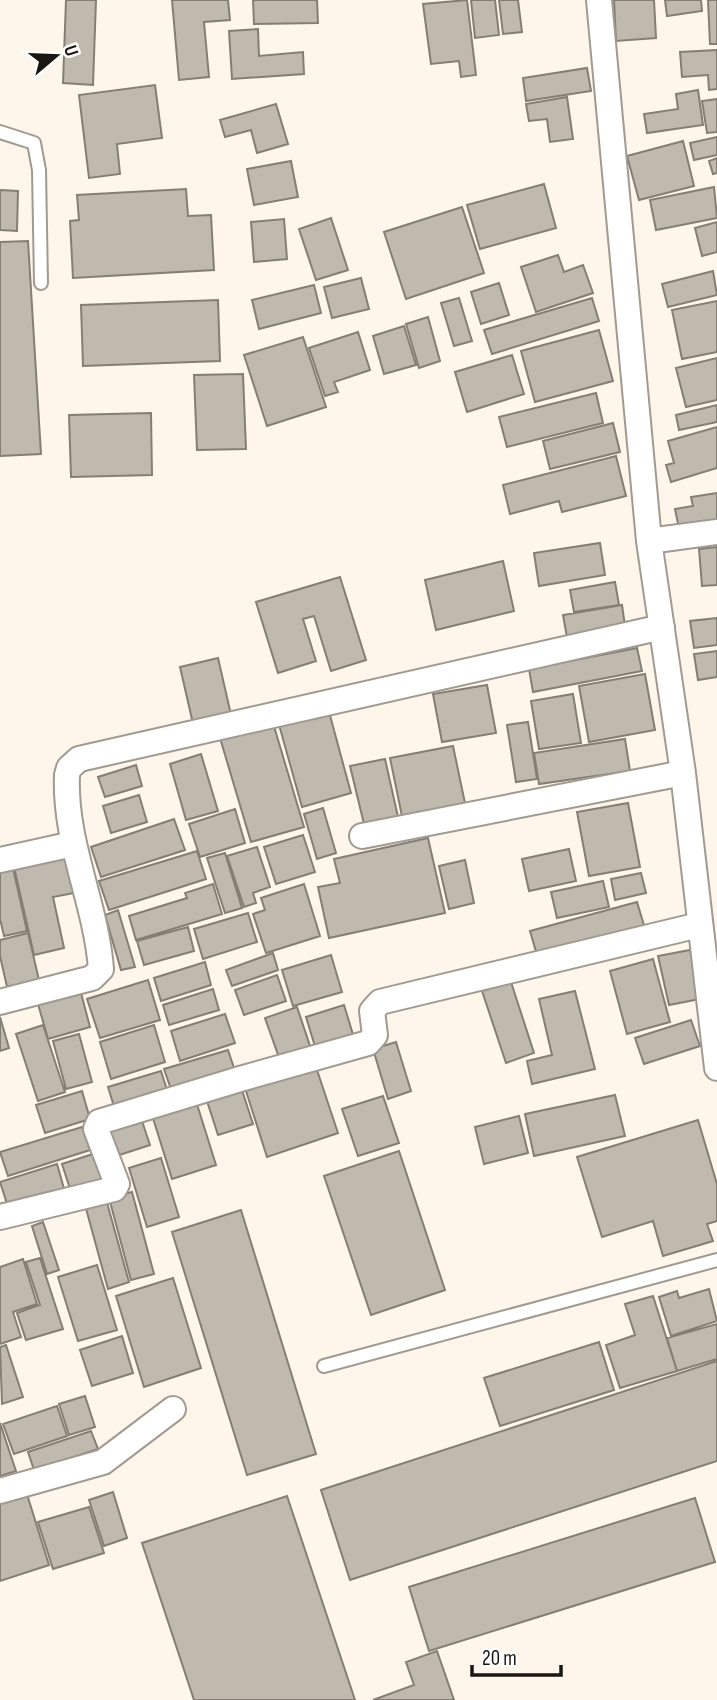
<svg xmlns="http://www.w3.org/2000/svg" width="717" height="1700" viewBox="0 0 717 1700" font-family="'Sofia Sans Condensed',sans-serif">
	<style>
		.building { fill: #c0b9ae; stroke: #857e74; stroke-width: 2 }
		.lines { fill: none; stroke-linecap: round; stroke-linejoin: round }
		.service-casing { stroke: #a19a90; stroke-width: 16 }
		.minor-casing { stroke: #a19a90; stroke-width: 28 }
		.service { stroke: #fff; stroke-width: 12 }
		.minor { stroke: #fff; stroke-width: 24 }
	</style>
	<rect width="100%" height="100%" fill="#fef6eb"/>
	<path class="building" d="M66 0H96L93 85 63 83Z
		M172 0H228L230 20 204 22 209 77 179 80Z
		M253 0H317L318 23 254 24Z
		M467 0 476 75 461 77 459 61 431 64 423 4Z
		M471 0H495L499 35 475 38Z
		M499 0H518L522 32 503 34Z
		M614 0H654L656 38 616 41Z
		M665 0H701L702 11 667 16Z
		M708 0H717V44H710Z
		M258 29 259 56 303 52 304 74 232 79 229 31Z
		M717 50V89L709 90 708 75 682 77 680 52Z
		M587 68 591 91 526 101 523 78Z
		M155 85 162 138 117 144 120 174 89 178 79 95Z
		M698 90 703 125 647 133 644 114 678 109 676 94Z
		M567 97 573 139 550 142 547 119 529 121 526 104Z
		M717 99V132L707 133 702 101Z
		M276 104 288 144 257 153 251 130 225 137 220 120Z
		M717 137V155L694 160 690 143Z
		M683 141 694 186 639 200 627 156Z
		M717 158V173L713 174 709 161Z
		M291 161 298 197 254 205 247 169Z
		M544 184 556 228 480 249 467 205Z
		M714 187 717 218 656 230 650 200Z
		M186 189 188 216 211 215 214 270 73 278 70 221 79 220 77 195Z
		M0 190 18 191 17 231 0 230Z
		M462 207 484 273 406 299 384 232Z
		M331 218 348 270 316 280 299 229Z
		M284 219 287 259 254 262 251 222Z
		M717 222V252L702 256 695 228Z
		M28 241 41 454 0 456V242Z
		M558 255 564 272 583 265 593 293 536 312 521 267Z
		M713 271 717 295 668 307 662 284Z
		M361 278 369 309 332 318 324 287Z
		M499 283 509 315 481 324 471 292Z
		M314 285 321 313 259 329 252 300Z
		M459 298 472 341 454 346 441 303Z
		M592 298 599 321 492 354 484 330Z
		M218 300 220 361 83 366 81 305Z
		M717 301V352L682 359 672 310Z
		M428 317 440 361 419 368 406 324Z
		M404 326 416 365 384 374 373 336Z
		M599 330 613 381 535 402 521 351Z
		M358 332 370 370 334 382 338 392 325 396 309 348Z
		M303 337 326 407 267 426 244 355Z
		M512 355 524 394 467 412 455 372Z
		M717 358V400L686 407 676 368Z
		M243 374 246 449 197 450 194 375Z
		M596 393 603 423 507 447 499 417Z
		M717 405V422L679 430 676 415Z
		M151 413 152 475 71 477 69 415Z
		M613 423 620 452 550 469 543 441Z
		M717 427V468L671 482 666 465 674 463 668 441Z
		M616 456 626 496 562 512 559 501 510 514 503 485Z
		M717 493V526L680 533 675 509 693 506 691 497Z
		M600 543 605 575 539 586 534 553Z
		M717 547V585L702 586 699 549Z
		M503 561 514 611 436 630 425 580Z
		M340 577 366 660 331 671 314 616 303 619 316 661 278 673 256 602Z
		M615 582 619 605 574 612 570 590Z
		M622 605 626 633 568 643 563 615Z
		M717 618V645L694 648 690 621Z
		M637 648 642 671 533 692 529 669Z
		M717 651V677L698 680 694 654Z
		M218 658 232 719 194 728 180 667Z
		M645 674 655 730 589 742 579 686Z
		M487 685 496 733 442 742 433 694Z
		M573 694 581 743 539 749 531 701Z
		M328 708 351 793 302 807 278 721Z
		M528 722 537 779 516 782 507 725Z
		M273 723 304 827 251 842 220 738Z
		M625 739 630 771 539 784 534 753Z
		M453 746 466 808 403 821 390 758Z
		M201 754 218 811 186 820 170 764Z
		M385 759 398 817 364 824 350 766Z
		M136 765 142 786 105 797 98 777Z
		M139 795 147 822 111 833 103 806Z
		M628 803 640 867 589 876 577 812Z
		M323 808 336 853 317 859 304 814Z
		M235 809 245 843 200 857 189 824Z
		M174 819 185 850 101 877 91 847Z
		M303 835 315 872 276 884 264 847Z
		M428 838 445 913 329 938 318 887 340 883 334 859Z
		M257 847 270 887 253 893 256 903 244 907 227 856Z
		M569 849 576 881 529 891 522 859Z
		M197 851 206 879 109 910 99 881Z
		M225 853 242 908 225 913 207 858Z
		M65 855 74 893 53 897 64 948 34 955 14 867Z
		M465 860 474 903 449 909 439 866Z
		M13 868 27 931 4 936 0 919V870Z
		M641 873 646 893 615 900 611 879Z
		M603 881 609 907 557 918 551 892Z
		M213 884 222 914 136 940 129 916 187 898 185 893Z
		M304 884 320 936 266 953 253 914 265 910 261 898Z
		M637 902 646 932 539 962 530 931Z
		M118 910 135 967 121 970 105 915Z
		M248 913 257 942 203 959 194 929Z
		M188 927 194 951 144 965 137 941Z
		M28 933 39 980 7 987 0 956V940Z
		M690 950 700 999 669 1005 658 956Z
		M273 953 278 970 232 986 226 970Z
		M331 955 342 992 293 1006 282 970Z
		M653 959 670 1022 627 1034 610 971Z
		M205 962 211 985 161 1001 154 978Z
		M277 975 286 1001 244 1015 235 990Z
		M148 980 160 1020 100 1038 87 999Z
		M511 982 534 1053 506 1063 482 991Z
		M213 989 219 1010 169 1025 163 1005Z
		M575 991 595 1069 532 1084 527 1061 552 1055 539 999Z
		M81 993 90 1027 48 1039 38 1004Z
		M344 1005 355 1041 317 1053 306 1017Z
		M297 1007 312 1052 281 1063 265 1018Z
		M225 1014 235 1043 180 1061 171 1031Z
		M0 1017 9 1048 0 1051Z
		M691 1020 700 1046 644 1064 635 1038Z
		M43 1025 65 1092 38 1101 16 1034Z
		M154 1025 165 1062 111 1079 100 1042Z
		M79 1034 92 1082 66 1089 53 1041Z
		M396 1042 411 1091 388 1099 373 1049Z
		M228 1050 237 1077 173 1095 164 1069Z
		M316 1067 338 1133 267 1157 246 1091Z
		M161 1071 169 1096 116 1113 108 1087Z
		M241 1087 253 1124 218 1135 206 1098Z
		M82 1091 90 1119 45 1133 36 1105Z
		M615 1095 625 1136 534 1156 525 1114Z
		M383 1096 399 1143 358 1156 342 1109Z
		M196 1101 216 1165 172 1179 152 1115Z
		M140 1115 150 1145 110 1158 100 1128Z
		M519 1116 528 1153 484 1164 475 1127Z
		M698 1120 717 1184V1221L707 1224 713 1241 663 1256 653 1221 602 1237 577 1157Z
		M82 1127 90 1150 8 1176 0 1152Z
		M102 1151 113 1185 73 1198 62 1164Z
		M399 1151 445 1290 371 1315 324 1176Z
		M161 1158 179 1217 147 1227 129 1168Z
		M57 1164 65 1192 9 1210 0 1182Z
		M132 1192 154 1274 131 1280 109 1198Z
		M106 1199 129 1282 108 1289 85 1205Z
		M241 1210 316 1454 247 1475 172 1232Z
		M43 1222 59 1270 47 1274 32 1226Z
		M40 1258 63 1329 26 1340 17 1313 40 1305 26 1262Z
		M23 1259 37 1304 13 1312 21 1337 0 1344V1267Z
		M97 1265 117 1330 78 1341 58 1277Z
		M173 1278 201 1368 144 1387 116 1296Z
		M709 1289 717 1321 671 1336 659 1297 677 1291 679 1298Z
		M653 1296 677 1371 620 1388 606 1345 635 1335 625 1304Z
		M717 1324V1359L677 1371 667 1338Z
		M122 1336 133 1373 92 1386 80 1350Z
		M599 1342 614 1390 500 1426 484 1378Z
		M6 1345 23 1397 2 1404 0 1347Z
		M717 1361V1461L350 1580 321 1490Z
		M85 1396 95 1427 69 1435 59 1404Z
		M57 1406 67 1436 14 1454 3 1424Z
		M0 1423 16 1471 0 1476Z
		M91 1431 98 1449 34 1470 28 1452Z
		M26 1491 49 1565 0 1581V1499Z
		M113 1492 127 1538 104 1546 89 1500Z
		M287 1496 355 1700H194L142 1543Z
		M695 1498 715 1562 429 1651 409 1587Z
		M89 1507 104 1553 53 1569 38 1522Z
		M437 1651 454 1700H373L414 1685 406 1662Z"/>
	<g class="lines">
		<g class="service-casing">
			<path id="service" d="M0 132 34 143 39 170 41 283
				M324 1366 717 1260"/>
		</g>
		<g class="minor-casing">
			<path id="minor" d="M599 0 649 541 683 773 717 1068
				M649 541 717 532
				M362 836 683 773
				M0 860 73 844
				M0 1002 92 978 101 969C96 903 64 842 67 775L69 768 79 759 662 627
				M0 1217 114 1189 117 1184 96 1129 99 1122 240 1079 368 1043 375 1035 372 1011 380 1002 699 925
				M0 1491 103 1462 173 1409"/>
		</g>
		<use href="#service" class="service"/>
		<use href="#minor" class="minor"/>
	</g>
	<g transform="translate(56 56) rotate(71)" stroke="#ffffff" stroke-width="5" paint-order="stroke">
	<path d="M0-5L12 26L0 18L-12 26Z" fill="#1a1713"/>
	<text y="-10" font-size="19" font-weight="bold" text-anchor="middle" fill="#1a1713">U</text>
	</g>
	<path d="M472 1665v10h89v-10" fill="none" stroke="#1a1713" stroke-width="3.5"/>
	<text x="482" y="1665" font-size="21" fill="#1a1713" stroke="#ffffff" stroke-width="5" paint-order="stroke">20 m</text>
</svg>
